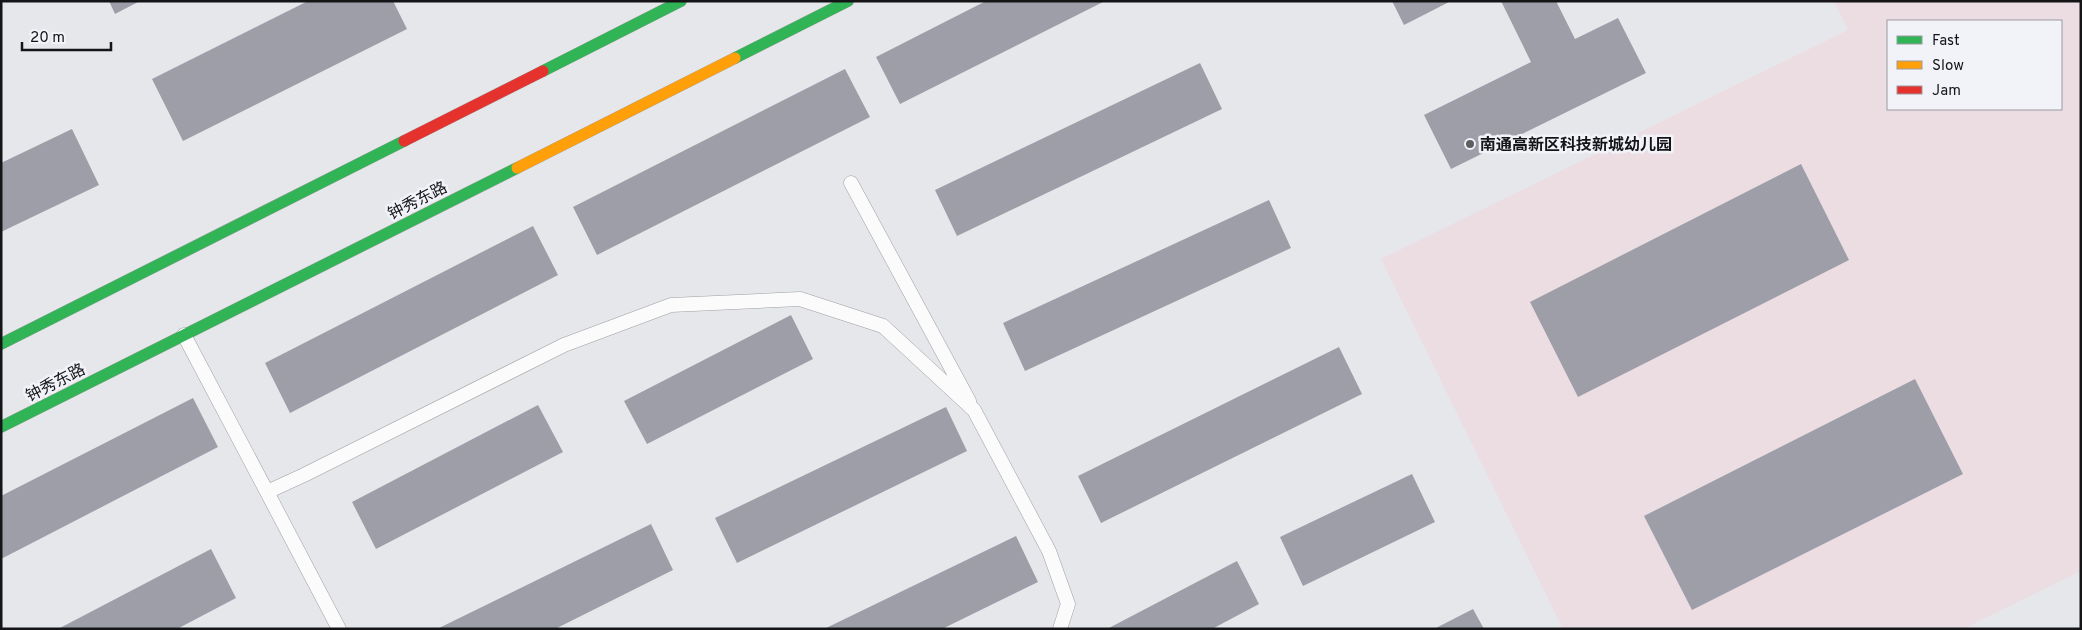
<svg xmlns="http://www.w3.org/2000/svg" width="2082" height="630" viewBox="0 0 2082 630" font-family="Overpass,'Noto Sans SC',sans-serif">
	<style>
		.commercial { fill: #ebdde2; fill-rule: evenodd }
		.building { fill: #9d9ea7 }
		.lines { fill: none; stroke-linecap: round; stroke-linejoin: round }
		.lane-casing { stroke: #a0a0a3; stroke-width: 15 }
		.fast-casing { stroke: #a0a0a3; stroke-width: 12 }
		.slow-casing { stroke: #a0a0a3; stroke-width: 12 }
		.jam-casing { stroke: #a0a0a3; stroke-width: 12 }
		.lane { stroke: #fbfbfc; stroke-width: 14 }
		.fast { stroke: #30b455; stroke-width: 11 }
		.slow { stroke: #ff9f0a; stroke-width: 11 }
		.jam { stroke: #e5322d; stroke-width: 11 }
		.poi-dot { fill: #5e5e62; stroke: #f2f3f9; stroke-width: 2 }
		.labels { text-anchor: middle; stroke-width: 5; stroke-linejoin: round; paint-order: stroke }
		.poi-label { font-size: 16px; font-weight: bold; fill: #151518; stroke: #f2f3f9; text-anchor: start }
		.street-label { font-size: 16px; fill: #151518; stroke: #f2f3f9 }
	</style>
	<rect width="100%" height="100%" fill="#e6e7eb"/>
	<path class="commercial" d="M1834 1H2081V571L1963 629H1563L1381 259 1848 30ZM1888 21H2061V109H1888Z"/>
	<path class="building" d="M109 1H140L115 14Z
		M308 1H393L407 29 183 141 152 79Z
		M986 1H1105L900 104 876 57Z
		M1392 1H1451L1404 25Z
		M1501 1H1556L1575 39 1618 18 1646 73 1451 169 1424 115 1531 62Z
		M1200 63 1222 109 957 236 935 190Z
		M845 69 870 117 597 255 573 207Z
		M72 129 99 185 1 232V163Z
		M1801 164 1849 260 1578 397 1530 302Z
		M1269 200 1291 248 1025 371 1003 323Z
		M533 226 558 275 290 413 265 363Z
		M791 315 813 359 647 444 624 401Z
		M1339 347 1362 394 1101 523 1078 476Z
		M1915 379 1963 474 1692 610 1644 516Z
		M193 398 218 447 1 559V496Z
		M538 405 563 452 376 549 352 502Z
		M946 407 967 451 737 563 715 518Z
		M1412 474 1435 522 1303 586 1280 537Z
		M651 524 673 570 555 629H437Z
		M1016 536 1038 582 942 629H824Z
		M211 549 236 598 177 629H58Z
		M1237 561 1259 604 1212 629H1107Z
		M1473 609 1484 629H1434Z"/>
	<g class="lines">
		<g class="lane-casing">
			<path id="lane" d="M851 183 969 401
				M184 335 267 492 304 475 564 345 671 305 800 299 883 326 974 410 1049 551 1068 604 1060 629
				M267 492 339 629"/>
		</g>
		<g class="fast-casing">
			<path id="fast" d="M735 58 848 1
				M543 71 681 1
				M1 344 404 141
				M1 427 517 168"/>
		</g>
		<g class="slow-casing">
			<path id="slow" d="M517 168 735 58"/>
		</g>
		<g class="jam-casing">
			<path id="jam" d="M404 141 543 71"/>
		</g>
		<use href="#lane" class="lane"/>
		<use href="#fast" class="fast"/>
		<use href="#slow" class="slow"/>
		<use href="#jam" class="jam"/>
	</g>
	<circle class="poi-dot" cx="1470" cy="144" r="5"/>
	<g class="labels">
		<g class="poi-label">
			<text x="1480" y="150">南通高新区科技新城幼儿园</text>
		</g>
		<g class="street-label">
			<text transform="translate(417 200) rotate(-27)" y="6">钟秀东路</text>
			<text transform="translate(55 382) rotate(-27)" y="6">钟秀东路</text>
		</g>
	</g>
	<rect width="2082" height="630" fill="none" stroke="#151518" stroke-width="5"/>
	<rect x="1887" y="20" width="175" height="90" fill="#f2f3f9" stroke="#9a9a9f"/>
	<rect x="1897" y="36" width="25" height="8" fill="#30b455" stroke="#9a9a9f"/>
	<text x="1932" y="45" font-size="15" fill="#151518">Fast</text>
	<rect x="1897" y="61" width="25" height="8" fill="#ff9f0a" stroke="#9a9a9f"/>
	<text x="1932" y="70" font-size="15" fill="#151518">Slow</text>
	<rect x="1897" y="86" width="25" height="8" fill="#e5322d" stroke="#9a9a9f"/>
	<text x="1932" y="95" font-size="15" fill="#151518">Jam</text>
	<path d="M22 42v8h89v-8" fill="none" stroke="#151518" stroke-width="2.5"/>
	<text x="30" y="42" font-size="15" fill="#151518" stroke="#f2f3f9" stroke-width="4" paint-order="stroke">20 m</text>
</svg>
